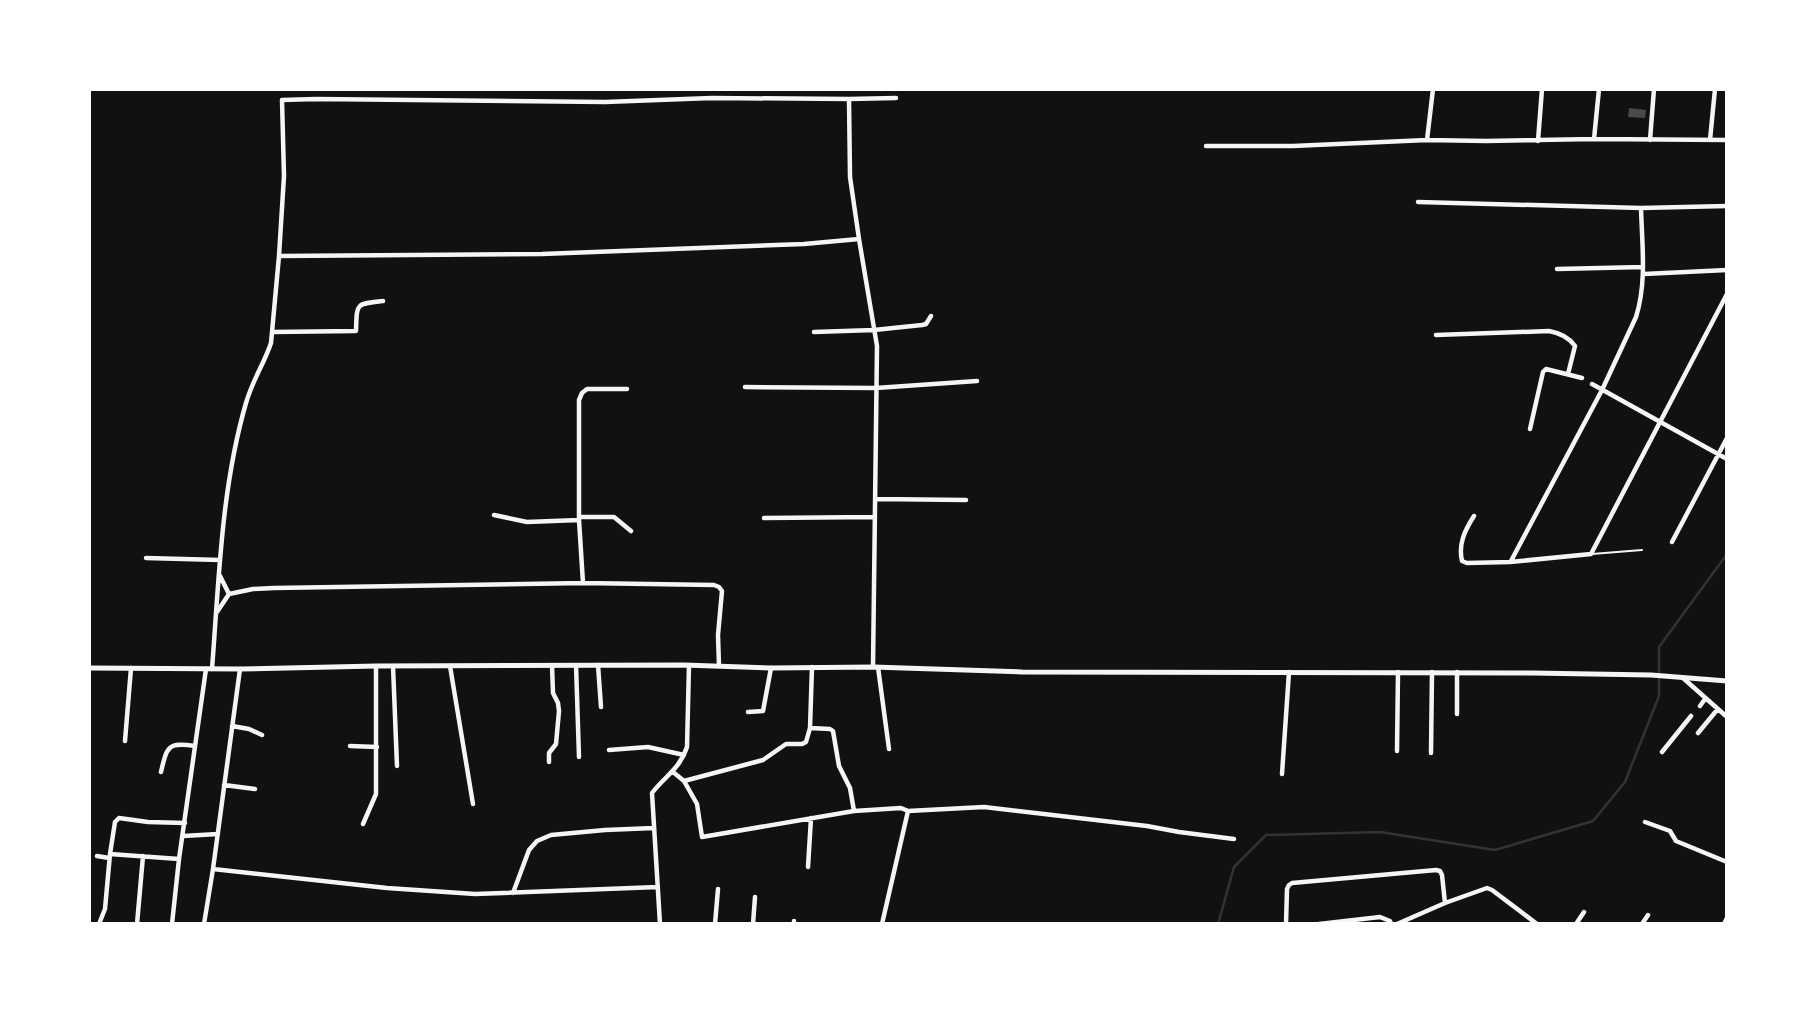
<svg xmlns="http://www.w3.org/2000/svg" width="1816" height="1013" viewBox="0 0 1816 1013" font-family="'Roboto Condensed',sans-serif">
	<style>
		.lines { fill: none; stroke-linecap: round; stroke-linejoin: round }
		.stream { stroke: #333; stroke-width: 2.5 }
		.building { fill: #4a4a4a }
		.service { stroke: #f5f5f5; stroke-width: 2 }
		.minor { stroke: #f5f5f5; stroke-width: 4.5 }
		.tertiary { stroke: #f5f5f5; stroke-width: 5 }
	</style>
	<rect width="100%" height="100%" fill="#111"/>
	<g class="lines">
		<path class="stream" d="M1218 924 1234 867 1266 835 1380 832 1495 850 1593 821 1625 782 1659 696V647L1727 554"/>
	</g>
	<path class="building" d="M1629 108 1646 110 1645 118 1628 117Z"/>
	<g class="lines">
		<path class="service" d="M1592 554 1642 550"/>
		<path class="minor" d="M849 99 896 98
			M1594 139 1599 89
			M1427 140 1433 89
			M1650 140 1654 89
			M1710 140 1715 89
			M1538 141 1542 89
			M1206 146H1293L1427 140 1486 141 1594 139 1727 140
			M1418 202 1641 208 1727 206
			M279 256 284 176 282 100 316 99 605 102 712 98 849 99 850 177 859 239 877 346 873 667
			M1557 269 1643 267
			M1644 274 1727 270
			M272 332 356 331C357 303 355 304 383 301
			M814 332 874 330 922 325 926 324 931 316
			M1436 335 1549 331C1560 333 1569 337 1575 346L1568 374
			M1592 384 1727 459
			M745 387 876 388 977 381
			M1530 429 1543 372 1546 369 1582 378
			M875 499 966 500
			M494 515 527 522 579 520 583 583
			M1474 516C1465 530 1458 544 1462 561L1467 563 1510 562 1591 554 1727 294
			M579 517H614L631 531
			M764 518 875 517
			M579 520V400L582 393 587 389H627
			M1672 542 1727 438
			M146 558 220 560
			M1511 561 1602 390 1636 317C1647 282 1642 245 1641 208
			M220 576 229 594
			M217 612 229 594 253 589 274 588 583 583 714 585 719 587 722 591 718 635 719 666
			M576 665 579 757
			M598 665 601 707
			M393 666 397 766
			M450 666 473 804
			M812 667 810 728 830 729 833 731 839 766 850 788 854 811
			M878 667 889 749
			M212 669C219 580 221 489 246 403 252 381 264 364 271 343L279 256 542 254 804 244 859 239
			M1457 672V714
			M1683 678 1727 717
			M1700 706 1705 699
			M748 712 763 711 771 668
			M232 726 249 729 262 735
			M810 728 806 742 802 744H786L763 760 684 781 697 804 702 837 854 811 901 808 908 811 882 924
			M1698 733 1717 710
			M125 741 131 668
			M350 746 377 747
			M609 750 648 747 684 755
			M1397 751 1398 672
			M1662 752 1691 716
			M1431 753 1432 672
			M549 762V753L556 744 559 711 558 703 553 693 552 665
			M161 772C167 746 168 742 195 746
			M673 772 684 781
			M1282 774 1289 672
			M224 785 255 789
			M908 811 984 807 1147 826 1179 832 1234 839
			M1645 822 1670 831 1676 841 1727 862
			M363 824 376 794V666
			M183 836 218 834
			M110 854 115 822 119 818 148 822 185 823
			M97 856 109 858
			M179 859 206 669
			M808 867 811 818
			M213 869 387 888 475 894 658 887
			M513 893 529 850 537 841 551 835 605 830 654 828
			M794 921V924
			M99 924 105 909 110 854 179 859 172 924
			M137 924 143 856
			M204 924 213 869 240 669
			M660 924 652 793C664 777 680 769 687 747L689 665
			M715 924 718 889
			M753 924 755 897
			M1286 924 1287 889 1289 885 1292 883 1436 870 1440 871 1442 875 1445 903
			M1319 924 1380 917 1390 921 1391 924
			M1397 924 1445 903 1487 888 1492 890 1537 924
			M1576 924 1584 912
			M1642 924 1648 915
			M1724 924 1727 918"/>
		<path class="tertiary" d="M89 668 240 669 376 666 684 665 771 668 873 667 1022 672 1532 673 1651 675 1727 681"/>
	</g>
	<rect width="1816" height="1013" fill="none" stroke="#ffffff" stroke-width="182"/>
</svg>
